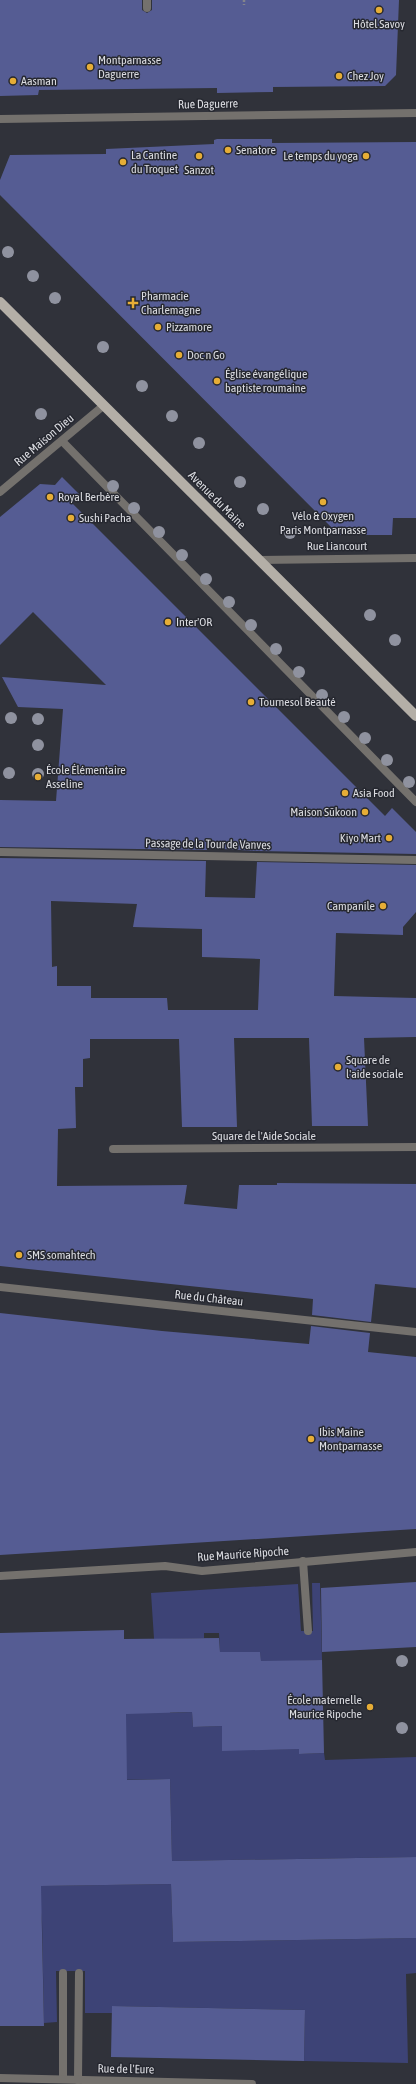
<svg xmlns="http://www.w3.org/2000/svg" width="416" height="2084" viewBox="0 0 416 2084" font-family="'Asap Condensed',sans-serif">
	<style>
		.green { fill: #3d4376 }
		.building { fill: #555c93; fill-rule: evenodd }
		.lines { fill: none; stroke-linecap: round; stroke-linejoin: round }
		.path { stroke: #83848b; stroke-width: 2.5; stroke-dasharray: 2 2; stroke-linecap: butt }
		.lane { stroke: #74716d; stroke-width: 8 }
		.street { stroke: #74716d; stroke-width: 8 }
		.primary { stroke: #b4afa7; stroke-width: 10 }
		.tree { fill: #8f929f }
		.poi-dot { fill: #e6ad36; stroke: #262830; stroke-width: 1.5 }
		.labels { text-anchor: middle; stroke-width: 3; stroke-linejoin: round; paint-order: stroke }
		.poi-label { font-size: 12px; fill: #dbdce1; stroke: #262830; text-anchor: start }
		.street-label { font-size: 12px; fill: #dbdce1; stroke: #262830 }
	</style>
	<rect width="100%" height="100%" fill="#30323a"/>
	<path class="green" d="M312 1583H320L322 1660 297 1661 261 1666 260 1652H220L219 1633H204V1638L165 1639 157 1684 151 1593 298 1584 301 1631H313Z
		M170 1711V1713L192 1712 193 1727 222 1726V1750L299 1749 300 1754 324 1753 325 1760 416 1757V1857L172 1861 170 1779 52 1781 125 1712Z
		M171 1884 173 1942 416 1938V1973L406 1974 408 2063 304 2061 305 2010 112 2006V2013H85V1971H56L57 2022 44 2023 42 1921 38 1886Z"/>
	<path class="building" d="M0 0H142V10L147 13 152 10V0H399L396 75 385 86 273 87V92L217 93V88L39 90 38 95 0 96Z
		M217 139H272V143L416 142V518H393L392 535H339L0 195V180L10 155 106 154V149L214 144V140Z
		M62 477 80 495 72 503 385 816 392 808 416 832V854L258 851 207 848V850L0 847V800L56 801 63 709 18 707 2 677 106 685 33 612 0 645V517L40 484 55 485Z
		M0 858 206 861 205 897 255 898 257 862 416 865V912L403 927V935L336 933 334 996 416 998V1037L364 1038 368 1126H312L309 1038H234L237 1127H182L179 1039H90V1058L83 1059V1087H75L76 1128 58 1129 57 1186 187 1185 184 1204 237 1209 239 1185H277V1183L416 1184V1288L375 1284 371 1322 312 1315 313 1299 0 1266ZM51 901 137 904 133 927 202 929V957L260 959 258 1010H168L167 998H91V986H57V966L52 967Z
		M0 1313 162 1331 309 1344 311 1326 370 1333 368 1352 416 1357V1529L0 1555Z
		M416 1582V1647L322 1652 321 1588Z
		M124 1630V1639L219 1638 220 1652H260L261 1661 322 1660 324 1753 299 1754V1749L222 1751V1726L193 1727 192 1712 126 1714 127 1780 170 1779 172 1861 416 1857V1938L173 1942 171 1884 41 1886 44 2026H0V1633Z
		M112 2006 305 2010 304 2061 111 2057Z"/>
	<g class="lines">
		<path class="path" d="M244 0V5"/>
		<path class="lane" d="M62 441 416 802
			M113 1149 416 1147
			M303 1561 308 1631
			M63 1973V2079
			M78 2080 79 1973"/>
		<path class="street" d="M147 8V0
			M0 119 416 113
			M0 492 103 406
			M259 560 416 558
			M0 852 416 860
			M0 1287 416 1332
			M0 1576 165 1566 202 1571 416 1552
			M0 2078 252 2084"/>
		<path class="primary" d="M0 302 416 716"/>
	</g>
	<g class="tree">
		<circle cx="8" cy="252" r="6"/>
		<circle cx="33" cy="276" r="6"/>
		<circle cx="55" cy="298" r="6"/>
		<circle cx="103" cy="347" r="6"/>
		<circle cx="142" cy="386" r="6"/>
		<circle cx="41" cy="414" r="6"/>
		<circle cx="172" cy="416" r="6"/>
		<circle cx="199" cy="443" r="6"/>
		<circle cx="240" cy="482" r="6"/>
		<circle cx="113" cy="486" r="6"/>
		<circle cx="134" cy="508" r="6"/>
		<circle cx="263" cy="509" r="6"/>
		<circle cx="159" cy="532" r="6"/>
		<circle cx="290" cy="533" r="6"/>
		<circle cx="182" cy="555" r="6"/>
		<circle cx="206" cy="579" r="6"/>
		<circle cx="229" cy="602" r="6"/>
		<circle cx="370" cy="615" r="6"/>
		<circle cx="251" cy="625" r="6"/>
		<circle cx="395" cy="640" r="6"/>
		<circle cx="276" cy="649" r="6"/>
		<circle cx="299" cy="672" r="6"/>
		<circle cx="322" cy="695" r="6"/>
		<circle cx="344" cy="717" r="6"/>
		<circle cx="11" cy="718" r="6"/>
		<circle cx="38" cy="719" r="6"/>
		<circle cx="365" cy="738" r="6"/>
		<circle cx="38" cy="745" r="6"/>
		<circle cx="387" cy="760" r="6"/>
		<circle cx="9" cy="773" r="6"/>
		<circle cx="38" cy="774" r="6"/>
		<circle cx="409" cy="782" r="6"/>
		<circle cx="402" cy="1661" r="6"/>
		<circle cx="402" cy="1728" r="6"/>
	</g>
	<g class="poi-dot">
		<circle cx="379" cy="10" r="4"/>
		<circle cx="90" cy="67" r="4"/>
		<circle cx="339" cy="76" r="4"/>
		<circle cx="13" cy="81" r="4"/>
		<circle cx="228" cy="150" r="4"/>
		<circle cx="199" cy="156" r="4"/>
		<circle cx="366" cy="156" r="4"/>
		<circle cx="123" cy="162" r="4"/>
		<path d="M131 297h4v4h4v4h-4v4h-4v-4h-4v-4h4z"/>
		<circle cx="158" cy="327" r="4"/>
		<circle cx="179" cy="355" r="4"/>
		<circle cx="217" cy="381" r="4"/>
		<circle cx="50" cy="497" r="4"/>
		<circle cx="323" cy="502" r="4"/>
		<circle cx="71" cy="518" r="4"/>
		<circle cx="168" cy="622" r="4"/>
		<circle cx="251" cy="702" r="4"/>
		<circle cx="38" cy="777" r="4"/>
		<circle cx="345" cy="793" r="4"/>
		<circle cx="365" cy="812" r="4"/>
		<circle cx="389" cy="838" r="4"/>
		<circle cx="383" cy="906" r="4"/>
		<circle cx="338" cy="1067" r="4"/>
		<circle cx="19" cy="1255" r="4"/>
		<circle cx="311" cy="1439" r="4"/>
		<circle cx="370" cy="1707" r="4"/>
	</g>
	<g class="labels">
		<g class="poi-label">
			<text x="379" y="28" text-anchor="middle">Hôtel Savoy</text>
			<text x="98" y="64">Montparnasse<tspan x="98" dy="14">Daguerre</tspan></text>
			<text x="347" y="80">Chez Joy</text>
			<text x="21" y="85">Aasman</text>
			<text x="236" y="154">Senatore</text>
			<text x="131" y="159">La Cantine<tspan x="131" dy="14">du Troquet</tspan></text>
			<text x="358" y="160" text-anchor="end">Le temps du yoga</text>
			<text x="199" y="174" text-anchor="middle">Sanzot</text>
			<text x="141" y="300">Pharmacie<tspan x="141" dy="14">Charlemagne</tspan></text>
			<text x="166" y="331">Pizzamore</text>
			<text x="187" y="359">Doc n Go</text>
			<text x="225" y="378">Église évangélique<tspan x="225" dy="14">baptiste roumaine</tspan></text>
			<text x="58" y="501">Royal Berbère</text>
			<text x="323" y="520" text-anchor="middle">Vélo &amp; Oxygen<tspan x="323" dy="14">Paris Montparnasse</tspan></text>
			<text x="79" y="522">Sushi Pacha</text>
			<text x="176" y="626">Inter'OR</text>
			<text x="259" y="706">Tournesol Beauté</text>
			<text x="46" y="774">École Élémentaire<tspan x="46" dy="14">Asseline</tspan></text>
			<text x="353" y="797">Asia Food</text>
			<text x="357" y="816" text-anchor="end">Maison Sūkoon</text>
			<text x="381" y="842" text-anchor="end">Kiyo Mart</text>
			<text x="375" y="910" text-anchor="end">Campanile</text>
			<text x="346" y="1064">Square de<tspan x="346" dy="14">l'aide sociale</tspan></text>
			<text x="27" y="1259">SMS somahtech</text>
			<text x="319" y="1436">Ibis Maine<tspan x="319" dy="14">Montparnasse</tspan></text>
			<text x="362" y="1704" text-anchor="end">École maternelle<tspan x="362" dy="14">Maurice Ripoche</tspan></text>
		</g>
		<g class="street-label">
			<text transform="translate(208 104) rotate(-1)" y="4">Rue Daguerre</text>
			<text transform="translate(44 440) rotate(-40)" y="4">Rue Maison Dieu</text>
			<text transform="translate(217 500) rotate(45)" y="4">Avenue du Maine</text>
			<text x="337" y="550">Rue Liancourt</text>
			<text transform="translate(208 844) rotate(1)" y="4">Passage de la Tour de Vanves</text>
			<text x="264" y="1140">Square de l'Aide Sociale</text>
			<text transform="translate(209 1298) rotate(6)" y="4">Rue du Château</text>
			<text transform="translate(243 1554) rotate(-4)" y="4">Rue Maurice Ripoche</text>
			<text transform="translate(126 2069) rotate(1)" y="4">Rue de l'Eure</text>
		</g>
	</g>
</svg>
